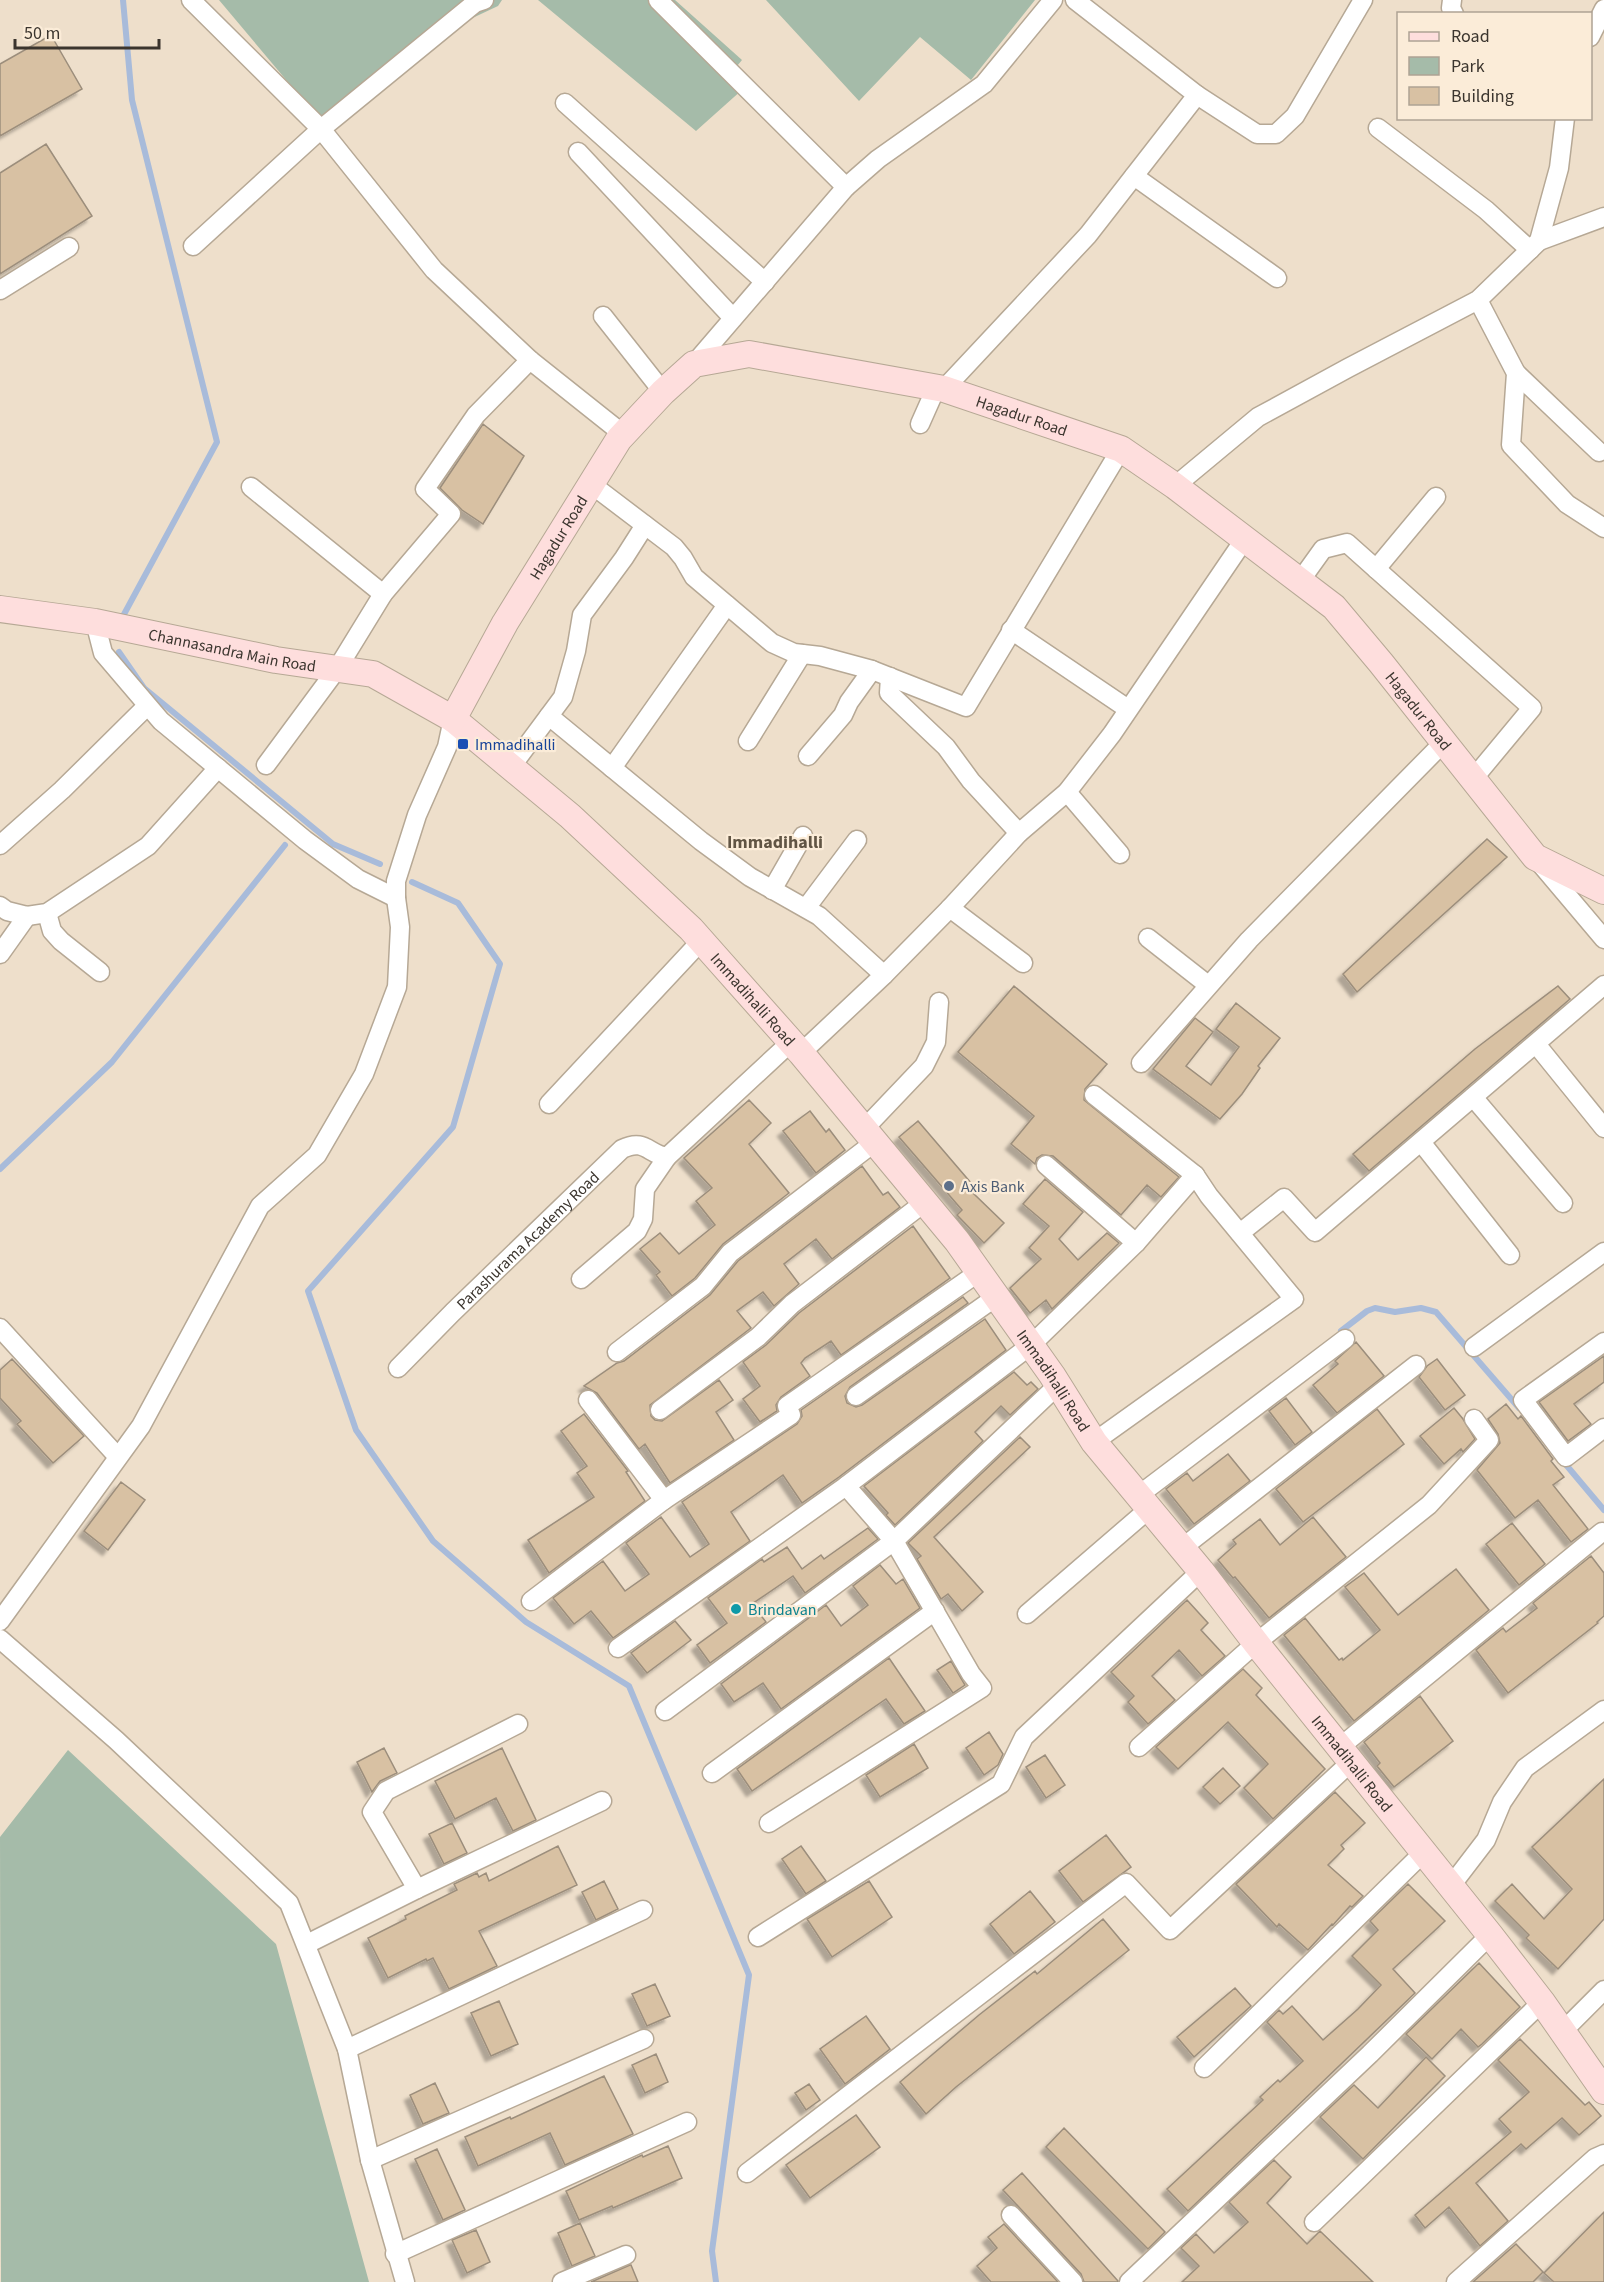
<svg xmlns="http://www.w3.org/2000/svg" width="1604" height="2282" viewBox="0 0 1604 2282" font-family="'Source Sans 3',sans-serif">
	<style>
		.green { fill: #a5bba9 }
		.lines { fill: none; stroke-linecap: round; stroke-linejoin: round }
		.stream { stroke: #a8bbda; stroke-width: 6 }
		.building { fill: #d8c1a3; stroke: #9c8e7c; stroke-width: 1.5; filter: url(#shadow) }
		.street-casing { stroke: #b6a895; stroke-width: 21 }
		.secondary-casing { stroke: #b6a895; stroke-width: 28 }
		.street { stroke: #fff; stroke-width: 18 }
		.secondary { stroke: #fededd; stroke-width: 26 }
		.transit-dot { fill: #1a4fb4; stroke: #fbecd8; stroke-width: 2 }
		.service-dot { fill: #5c6f8a; stroke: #fbecd8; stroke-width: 2 }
		.culture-dot { fill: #0f9aa8; stroke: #fbecd8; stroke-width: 2 }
		.labels { text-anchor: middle; stroke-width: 4.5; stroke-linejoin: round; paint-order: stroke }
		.street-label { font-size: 16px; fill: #3b352e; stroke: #fbecd8 }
		.transit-label { font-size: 16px; fill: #164399; stroke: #fbecd8; text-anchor: start }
		.service-label { font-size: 16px; fill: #4e5e75; stroke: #fbecd8; text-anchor: start }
		.culture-label { font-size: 16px; fill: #0d838f; stroke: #fbecd8; text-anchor: start }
		.neighbourhood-label { font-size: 18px; font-weight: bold; fill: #615544; stroke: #fbecd8 }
	</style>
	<defs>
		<filter id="shadow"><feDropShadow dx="-5.5" dy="5.5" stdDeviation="1.5" flood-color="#0004"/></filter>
	</defs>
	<rect width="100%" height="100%" fill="#eedfcb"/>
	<path class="green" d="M219 0H502L498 6 413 46 319 119Z
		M538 0H675L742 60 728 77 743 89 696 131Z
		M766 0H1035L971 80 920 37 859 101Z
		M68 1750 276 1944 369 2282H1L0 1837Z"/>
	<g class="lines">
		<path class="stream" d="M122 618 217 442 132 100 123 0
			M119 652 144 688 333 844 380 864
			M412 882 458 903 500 964 453 1127 308 1291 356 1430 433 1541 526 1622 629 1686 749 1975 712 2251 716 2282
			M0 1169 112 1062 285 845
			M1341 1331 1367 1311 1375 1308 1395 1312 1421 1308 1436 1312 1519 1408
			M1562 1460 1604 1510"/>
	</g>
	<path class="building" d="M51 35 82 89 0 136V64Z
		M46 144 92 216 0 274V173Z
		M483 424 524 456 483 524 462 510 440 488Z
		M1487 839 1507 857 1357 992 1343 974Z
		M1014 986 1107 1064 1085 1089 1084 1100 1179 1177 1161 1197 1147 1185 1121 1215 1053 1156 1042 1155 1037 1158 1035 1164 1011 1144 1034 1116 958 1052Z
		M1558 986 1570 999 1369 1171 1353 1154 1475 1049Z
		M1236 1003 1280 1038 1258 1066 1260 1068 1242 1094 1220 1119 1153 1069 1195 1018 1213 1032 1186 1066 1211 1085 1239 1047 1216 1029Z
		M749 1100 771 1123 749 1144 789 1193 723 1244 695 1278 672 1296 656 1275 660 1272 640 1249 660 1233 679 1254 715 1225 696 1201 712 1188 684 1158Z
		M810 1111 826 1132 829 1129 845 1150 816 1173 783 1131Z
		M918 1121 977 1190 973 1193 1004 1223 984 1243 957 1215 962 1210 899 1137Z
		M862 1166 883 1195 888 1192 900 1207 832 1259 816 1239 784 1264 799 1284 774 1306 763 1292 737 1311 751 1328 650 1405 651 1416 655 1420 662 1421 719 1380 733 1400 716 1412 734 1440 670 1483 645 1444 639 1449 597 1393 584 1386 617 1363 624 1361 710 1295 738 1261Z
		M1045 1179 1083 1212 1059 1239 1078 1260 1107 1233 1119 1243 1052 1309 1046 1300 1030 1313 1010 1288 1041 1259 1029 1248 1049 1226 1023 1204Z
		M913 1226 950 1278 841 1355 831 1341 805 1358 801 1363 810 1376 781 1397 776 1405 777 1411 760 1422 743 1399 760 1386 743 1362 766 1345 799 1313Z
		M963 1297 968 1303 850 1387 845 1396 847 1403 856 1407 862 1405 985 1319 1006 1350 839 1477 802 1503 783 1475 755 1495 731 1512 750 1541 613 1638 591 1611 574 1624 553 1598 603 1561 625 1591 649 1574 626 1543 661 1517 690 1557 709 1544 682 1502 797 1424 802 1416 801 1410Z
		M1356 1342 1384 1376 1337 1413 1313 1385 1338 1364 1335 1361Z
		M1604 1356V1382L1574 1404 1591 1424 1568 1441 1539 1402Z
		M12 1359 84 1436 53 1463 17 1424 21 1421 0 1398V1370Z
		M1437 1359 1465 1395 1445 1410 1419 1377 1427 1366Z
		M1014 1372 1027 1385 1031 1382 1038 1389 1010 1415 1001 1406 975 1432 983 1441 895 1525 886 1515 888 1513 864 1486Z
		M1286 1398 1312 1432 1295 1445 1269 1411Z
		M1506 1404 1518 1419 1521 1416 1553 1459 1551 1461 1564 1477 1553 1485 1588 1529 1571 1542 1538 1500 1515 1518 1477 1470 1500 1443 1498 1434 1488 1419Z
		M1454 1408 1463 1419 1475 1439 1463 1452 1461 1449 1444 1464 1420 1436Z
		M1377 1409 1404 1444 1303 1522 1276 1489Z
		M584 1414 628 1471 626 1472 645 1501 549 1573 528 1540 594 1497 577 1473 587 1466 561 1431Z
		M1020 1437 1030 1447 934 1537 983 1592 962 1611 948 1594 941 1599 917 1559 921 1556 908 1543Z
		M1228 1454 1250 1481 1194 1524 1166 1489 1187 1473 1193 1481Z
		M121 1482 145 1500 108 1550 84 1531Z
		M1313 1517 1346 1557 1269 1618 1235 1577 1233 1578 1218 1560 1236 1544 1233 1540 1260 1519 1280 1545Z
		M1512 1523 1545 1564 1519 1585 1486 1544Z
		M868 1528 878 1539 805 1593 793 1576 752 1604 766 1622 710 1663 697 1645 727 1623 708 1598 762 1559 764 1562 787 1547 802 1569 821 1555 824 1559Z
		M1591 1556 1604 1573V1616L1597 1622 1598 1623 1508 1693 1476 1650 1503 1628 1506 1632 1537 1608 1533 1603Z
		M880 1565 896 1584 903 1579 920 1608 781 1709 763 1683 734 1702 721 1684 826 1605 841 1626 868 1605 853 1586Z
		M1456 1569 1489 1610 1354 1721 1284 1635 1305 1618 1339 1660 1342 1658 1343 1660 1380 1630 1345 1587 1364 1573 1398 1615Z
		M1187 1600 1208 1623 1201 1630 1225 1656 1202 1676 1179 1650 1152 1676 1175 1700 1148 1724 1128 1702 1134 1696 1111 1672Z
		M675 1621 691 1640 647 1673 631 1653Z
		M889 1658 925 1711 904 1724 886 1699 752 1791 737 1769Z
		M951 1661 965 1685 953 1693 937 1670Z
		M1243 1669 1262 1688 1256 1695 1325 1769 1273 1819 1244 1788 1268 1764 1228 1722 1178 1769 1156 1747Z
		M1420 1696 1453 1741 1394 1787 1377 1766 1380 1763 1364 1742Z
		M989 1732 1003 1754 998 1765 984 1775 966 1748Z
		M914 1744 928 1768 880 1797 866 1775Z
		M384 1748 397 1773 380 1781 372 1792 357 1762Z
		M502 1748 536 1820 513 1831 496 1798 455 1819 435 1781Z
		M1045 1755 1065 1785 1046 1798 1026 1767Z
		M1223 1768 1240 1786 1220 1804 1203 1787Z
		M1604 1779V1919L1558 1969 1526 1938 1529 1935 1495 1901 1512 1884 1544 1919 1572 1889 1532 1847Z
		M1335 1792 1365 1823 1341 1845 1344 1849 1328 1865 1363 1896 1352 1907 1350 1906 1333 1925 1332 1924 1308 1950 1279 1924 1277 1927 1236 1884Z
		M452 1823 467 1853 444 1864 429 1834Z
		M1106 1835 1131 1867 1083 1902 1059 1871Z
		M558 1846 577 1885 479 1931 497 1966 449 1989 433 1958 427 1961 426 1959 388 1978 368 1938 406 1919 405 1916 457 1890 454 1884 477 1873 479 1877 486 1873 489 1881Z
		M801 1846 826 1881 806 1894 782 1859Z
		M604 1881 618 1909 596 1920 582 1892Z
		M869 1881 892 1917 832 1957 807 1919Z
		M1408 1884 1445 1921 1393 1969 1415 1993 1188 2211 1167 2189 1263 2100 1260 2097 1278 2080 1280 2082 1303 2061 1267 2022 1279 2010 1283 2014 1292 2006 1323 2040 1358 2009 1381 1985 1352 1956 1378 1930 1370 1921Z
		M1030 1891 1055 1922 1014 1954 990 1924Z
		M1103 1919 1129 1950 956 2087 926 2114 900 2082 979 2015 1035 1971 1037 1974Z
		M1479 1963 1520 2007 1482 2044 1478 2047 1461 2029 1432 2059 1406 2034Z
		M655 1984 670 2016 647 2026 632 1994Z
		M1235 1988 1251 2006 1194 2057 1177 2037Z
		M499 2001 518 2044 491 2056 471 2013Z
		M866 2016 890 2049 845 2084 820 2049Z
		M1520 2039 1585 2105 1589 2102 1601 2116 1579 2135 1562 2118 1526 2149 1521 2144 1476 2183 1508 2221 1480 2246 1449 2207 1425 2228 1415 2215 1511 2132 1499 2119 1529 2092 1498 2060Z
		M656 2054 668 2082 645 2093 632 2065Z
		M1426 2057 1445 2076 1363 2159 1320 2117 1354 2085 1378 2108Z
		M604 2076 633 2134 565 2165 550 2133 478 2166 465 2137 510 2117 511 2119Z
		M435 2083 449 2113 423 2124 410 2095Z
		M809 2084 820 2100 806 2110 795 2093Z
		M856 2115 880 2147 810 2198 786 2165Z
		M1064 2128 1165 2232 1148 2249 1046 2147Z
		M668 2146 682 2178 613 2208 612 2206 579 2220 566 2191 642 2155 643 2157Z
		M437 2149 465 2210 443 2220 415 2159Z
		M1274 2160 1291 2177 1267 2203 1307 2244 1320 2231 1373 2282H1182L1199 2266 1181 2248 1196 2234 1214 2253 1248 2222 1229 2202Z
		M1022 2173 1118 2281V2282H1084L1081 2274 1003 2190Z
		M1604 2212V2282H1554L1544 2273Z
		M580 2223 595 2256 572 2266 558 2233Z
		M1004 2224 1058 2282H991L977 2266 997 2248 988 2237Z
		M476 2230 490 2262 467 2273 452 2240Z
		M1516 2244 1543 2272 1533 2282H1473Z
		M631 2265 638 2282H591L630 2265Z"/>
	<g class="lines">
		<g class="street-casing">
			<g id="street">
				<path d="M191 0 321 129 434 270 530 360 623 434"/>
				<path d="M658 0 846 187"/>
				<path d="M1452 0 1451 8 1454 14"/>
				<path d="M1590 37 1604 9"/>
				<path d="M1197 95 1257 134H1276L1295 116 1363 0"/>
				<path d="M565 103 765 282"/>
				<path d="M1378 128 1486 210 1530 250"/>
				<path d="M578 152 733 318"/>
				<path d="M1134 176 1277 278"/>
				<path d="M1539 241 1604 217"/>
				<path d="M193 246 321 129 475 3 484 0"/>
				<path d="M0 290 69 247"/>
				<path d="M1478 300 1516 373 1511 445 1567 504 1604 528"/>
				<path d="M603 316 663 392"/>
				<path d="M694 364 846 187 878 159 984 84 1053 0"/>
				<path d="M1516 373 1599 452"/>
				<path d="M944 389 1088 235 1197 95 1075 0"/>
				<path d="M920 424 936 388"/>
				<path d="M591 484 674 547 683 558 694 577 772 643 794 653 820 656 872 670 966 707 1121 449"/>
				<path d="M1175 486 1258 417 1348 368 1478 300 1539 241 1559 168 1565 118"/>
				<path d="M251 487 383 594"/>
				<path d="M1376 569 1436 497"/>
				<path d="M1300 581 1323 549 1347 543 1532 708 1473 779"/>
				<path d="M95 622 103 653 161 721 305 840 358 879 396 898"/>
				<path d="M1011 630 1128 709"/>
				<path d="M890 677 889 693 946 747 971 781 1019 833"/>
				<path d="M549 716 701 841 750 877 819 916 884 975"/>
				<path d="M748 741 802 654"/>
				<path d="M808 756 843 715 849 702 872 670"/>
				<path d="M266 765 337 669 383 594 451 514 425 489 476 415 530 360"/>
				<path d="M511 767 563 697 576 651 582 615 624 558 645 525"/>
				<path d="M612 768 727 605"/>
				<path d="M1067 792 1120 854"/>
				<path d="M0 845 62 790 147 706"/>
				<path d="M1539 862 1604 939"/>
				<path d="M772 890 803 836"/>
				<path d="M0 906 7 911 27 916 47 913 148 846 218 768"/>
				<path d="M806 908 857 840"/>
				<path d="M950 908 1023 963"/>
				<path d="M47 913 52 931 61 941 100 972"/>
				<path d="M1148 938 1208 985"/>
				<path d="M0 954 27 916"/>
				<path d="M1536 1044 1604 1128"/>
				<path d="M801 1053 884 975 950 908 1019 833 1067 792 1112 734 1244 540"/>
				<path d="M1141 1063 1249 940 1444 742"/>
				<path d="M1094 1095 1195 1175"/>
				<path d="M1473 1097 1563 1203"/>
				<path d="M549 1104 701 941"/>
				<path d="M864 1129 924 1066 936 1042 939 1002"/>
				<path d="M1421 1142 1510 1255"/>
				<path d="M1046 1165 1136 1243"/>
				<path d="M1240 1233 1284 1198 1315 1232 1604 985"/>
				<path d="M581 1279 637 1231 643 1219 645 1189 667 1157"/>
				<path d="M0 1328 118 1457"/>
				<path d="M1604 1342 1523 1400 1566 1457 1604 1428"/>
				<path d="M1474 1347 1604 1252"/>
				<path d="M617 1352 703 1286 730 1253 875 1142"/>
				<path id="s1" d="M398 1368 453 1312 622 1149C645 1138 648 1154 667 1157L791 1042"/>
				<path d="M856 1396 996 1297"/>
				<path d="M588 1400 664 1500"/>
				<path d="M660 1410 758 1337 792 1304 925 1202"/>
				<path d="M1139 1495 1345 1339"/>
				<path d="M1182 1548 1416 1365"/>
				<path d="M531 1601 664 1500 791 1415 787 1406 979 1272"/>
				<path d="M1027 1614 1150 1508"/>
				<path d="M0 1621 141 1426 260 1206 317 1155 364 1074 397 987 400 927 396 898V881L417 815 447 747 453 719"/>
				<path d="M0 1639 116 1740 289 1903 347 2049 370 2160 405 2282"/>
				<path d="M618 1648 846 1486 1031 1345 1136 1243 1195 1175 1209 1196 1294 1299 1094 1442"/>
				<path d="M665 1711 894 1541 1058 1385"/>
				<path d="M1139 1747 1256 1643 1429 1505 1489 1440 1474 1419"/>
				<path d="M1340 1747 1602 1532"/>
				<path d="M712 1773 935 1611"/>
				<path d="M769 1823 982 1688 971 1674 894 1541 846 1486"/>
				<path d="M1450 1887 1486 1840 1502 1802 1525 1768 1604 1710"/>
				<path d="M417 1889 372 1812 386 1791 518 1724"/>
				<path d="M758 1937 1001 1784 1024 1737 1201 1571"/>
				<path d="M307 1944 417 1889 602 1801"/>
				<path d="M1563 2031 1604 1990"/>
				<path d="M347 2049 643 1910"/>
				<path d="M1204 2068 1423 1853"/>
				<path d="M370 2160 644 2039"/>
				<path d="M747 2173 1126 1883 1170 1930 1351 1762"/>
				<path d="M1011 2215 1073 2282"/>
				<path d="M1314 2222 1542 2002"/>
				<path d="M395 2254 687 2122"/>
				<path d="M562 2282 626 2255"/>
				<path d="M1129 2282 1370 2054 1490 1935"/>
				<path d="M1456 2282 1595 2158 1604 2154"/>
			</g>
		</g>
		<g class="secondary-casing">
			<g id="secondary">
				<path id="s2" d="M0 609 95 622 276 660 373 674 453 719 570 816 691 929 801 1053 957 1241 1052 1375 1094 1442 1201 1571 1256 1643 1490 1935 1542 2002 1604 2091"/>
				<path id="s3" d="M453 719 505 623 619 439 663 392 694 364 749 354 944 389 1121 449 1175 486 1334 607 1381 663 1535 857 1604 891"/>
			</g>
		</g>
		<use href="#street" class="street"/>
		<use href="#secondary" class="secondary"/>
	</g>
	<rect class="transit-dot" x="457" y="738" width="12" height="12" rx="3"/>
	<circle class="service-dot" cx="949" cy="1186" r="6"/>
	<circle class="culture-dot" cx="736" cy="1609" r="6"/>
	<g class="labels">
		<g class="street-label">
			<text dy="6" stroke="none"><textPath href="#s3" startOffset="768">Hagadur Road</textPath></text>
			<text dy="6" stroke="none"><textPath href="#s3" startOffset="210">Hagadur Road</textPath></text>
			<text dy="6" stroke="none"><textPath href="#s2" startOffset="236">Channasandra Main Road</textPath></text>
			<text dy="6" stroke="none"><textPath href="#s3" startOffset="1272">Hagadur Road</textPath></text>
			<text dy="6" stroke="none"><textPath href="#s2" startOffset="882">Immadihalli Road</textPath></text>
			<text dy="6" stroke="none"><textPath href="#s1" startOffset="182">Parashurama Academy Road</textPath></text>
			<text dy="6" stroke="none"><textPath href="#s2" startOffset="1368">Immadihalli Road</textPath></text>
			<text dy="6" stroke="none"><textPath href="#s2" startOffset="1854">Immadihalli Road</textPath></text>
		</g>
		<g class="transit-label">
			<text x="475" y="750">Immadihalli</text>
		</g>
		<g class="service-label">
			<text x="961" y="1192">Axis Bank</text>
		</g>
		<g class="culture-label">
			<text x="748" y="1615">Brindavan</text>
		</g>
		<g class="neighbourhood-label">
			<text x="775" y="848">Immadihalli</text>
		</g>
	</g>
	<rect x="1397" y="12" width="195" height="108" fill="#fbecd8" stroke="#aea394" stroke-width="1.5"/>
	<rect x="1409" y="32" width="30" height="9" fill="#fededd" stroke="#aea394" stroke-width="1.5"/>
	<text x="1451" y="42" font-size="18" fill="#3b352e">Road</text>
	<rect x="1409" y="57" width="30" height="18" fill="#a5bba9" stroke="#aea394" stroke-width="1.5"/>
	<text x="1451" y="72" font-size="18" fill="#3b352e">Park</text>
	<rect x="1409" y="87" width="30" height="18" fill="#d8c1a3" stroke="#aea394" stroke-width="1.5"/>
	<text x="1451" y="102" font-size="18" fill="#3b352e">Building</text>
	<path d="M15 39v9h144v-9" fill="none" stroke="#3b352e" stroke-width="3"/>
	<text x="24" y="39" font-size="18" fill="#3b352e" stroke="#fbecd8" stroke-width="4.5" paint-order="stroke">50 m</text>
</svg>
